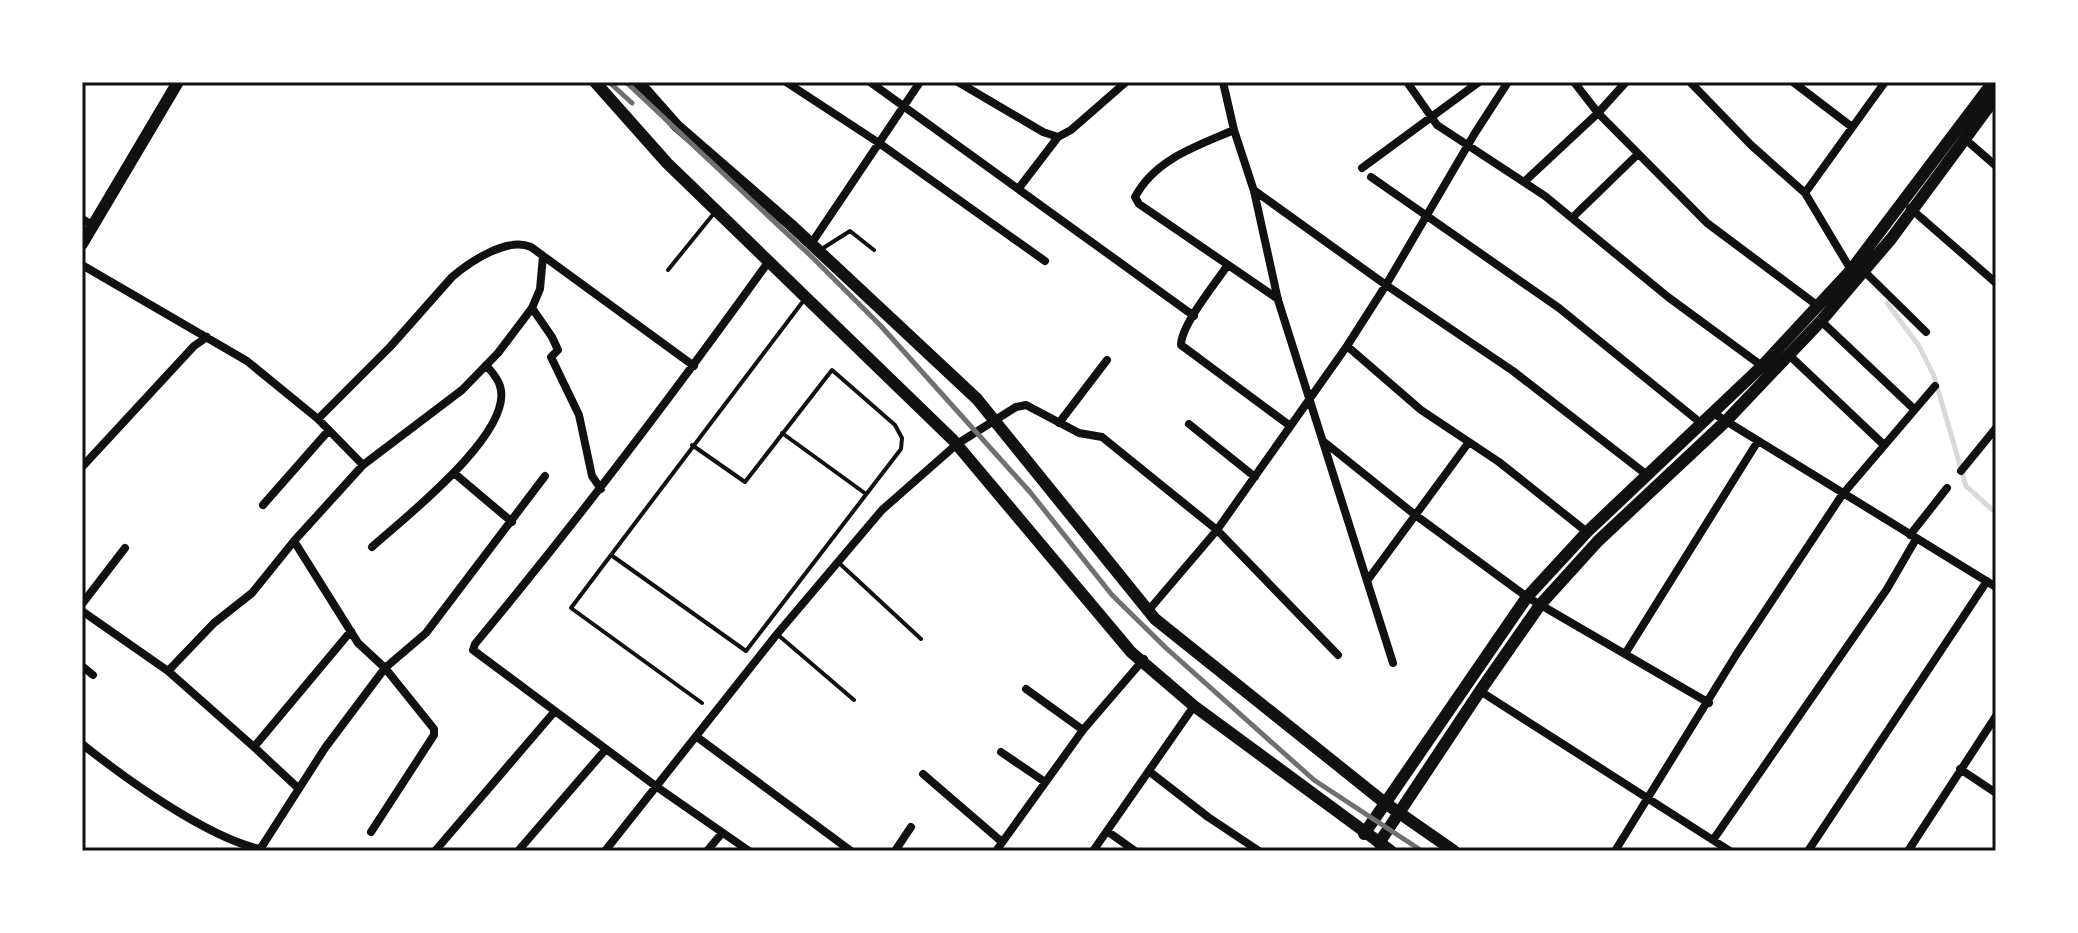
<svg xmlns="http://www.w3.org/2000/svg" width="2078" height="933" viewBox="0 0 2078 933" font-family="Arial,sans-serif">
	<style>
		.lines { fill: none; stroke-linecap: round; stroke-linejoin: round }
		.stream { stroke: #d9d9d9; stroke-width: 5 }
		.service { stroke: #111; stroke-width: 4 }
		.minor { stroke: #111; stroke-width: 8 }
		.secondary { stroke: #111; stroke-width: 12 }
		.primary { stroke: #111; stroke-width: 12 }
		.rail { stroke: #707070; stroke-width: 5 }
		.neatline { fill: none; stroke: #111; stroke-width: 3 }
	</style>
	<rect width="100%" height="100%" fill="#fff"/>
	<g class="lines">
		<path class="stream" d="M1887 303 1919 346 1934 376 1966 486 1996 513"/>
		<path class="service" d="M820 250 850 231 874 250
			M668 270 715 212
			M782 433 866 494
			M692 445 745 482 832 370 895 425 902 438 901 449 746 651 611 555 804 300
			M611 555 571 608 702 703
			M838 562 921 639
			M777 634 854 700"/>
		<path class="minor" d="M786 82 879 143 1045 261
			M870 82 1194 316
			M958 82 1043 132 1058 137 1071 130 1126 82
			M1223 82 1234 130 1254 191 1278 300 1393 663
			M1407 82 1437 125 1545 196 1668 297 1762 366
			M1574 82 1598 113 1707 223 1818 306
			M1690 82 1751 145 1805 193 1851 270
			M1793 82 1852 127
			M1234 130C1197 146 1155 159 1135 197L1139 204 1278 299
			M1965 139 1996 166
			M1362 168 1479 82
			M1371 177 1559 308 1702 424
			M1524 182 1598 113 1626 82
			M1019 188 1058 137
			M1255 191 1386 285 1513 371 1647 475
			M1805 193 1885 82
			M1910 208 1996 283
			M1573 217 1638 154
			M82 219 94 226
			M811 244 920 82
			M82 265 247 361 318 419 363 465
			M1227 266C1215 284 1181 325 1181 345L1289 425
			M1865 272 1926 332
			M532 308 552 337 558 350 551 357 579 415 592 476 601 489
			M1821 321 1914 409
			M1347 346 1421 410 1499 462 1587 532
			M1789 355 1884 445
			M1713 413 1996 587
			M318 419 390 347 452 277C471 261 507 237 531 247L694 366
			M1059 423 1107 360
			M1189 424 1255 477
			M1323 441 1414 514 1527 597 1709 703
			M82 467 194 346 207 337
			M1961 471 1996 428
			M454 473 512 522
			M263 505 329 430
			M1910 535 1947 488
			M294 541 358 643 385 668 434 729V735L371 832
			M372 547C403 519 515 432 500 386 498 378 491 371 486 365
			M1367 581 1469 442
			M82 604 125 548
			M82 611 168 671 254 747
			M1148 611 1217 530 1347 346 1386 285 1475 133 1508 82
			M1625 654 1758 441
			M82 666 93 675
			M168 671 214 623 252 593 294 541 363 465 462 390 498 353 532 308 540 289 543 256
			M1026 689 1083 730
			M1480 691 1730 851
			M697 737 851 851
			M82 744C126 779 205 836 259 849
			M1001 752 1045 782
			M1960 769 1996 793
			M1150 772 1208 817 1259 851
			M923 774 1002 842
			M298 788 254 747 351 631
			M1107 831 1135 851
			M1713 840 1887 589 1916 539
			M259 851 325 748 385 668 426 633 545 476
			M435 851 555 711
			M518 851 606 749
			M605 851 777 634 882 510 957 444 1016 407 1026 405 1079 433 1102 437 1217 530 1338 655
			M707 851 722 833
			M749 851 657 787 473 650 475 644C578 520 675 392 769 261
			M895 851 911 827
			M996 851 1083 730 1144 659
			M1093 851 1194 706
			M1615 851 1736 655 1842 495 1935 386
			M1808 851 1987 581
			M1908 851 1996 716"/>
		<path class="secondary" d="M82 244 178 82
			M1364 834 1527 597 1587 532 1762 366 1851 270 1993 82
			M1379 843 1480 691 1540 605 1598 541 1726 421 1821 321 1891 239 1996 97"/>
		<path class="primary" d="M595 82 667 163 953 440 1131 652 1194 706 1391 851
			M638 82 677 126 791 225 977 399 1155 619 1385 803 1454 851"/>
		<path class="rail" d="M609 82 632 103
			M626 82 812 257 880 325 1030 492 1112 595 1166 648 1314 780 1422 851"/>
	</g>
	<rect width="2078" height="933" fill="none" stroke="#ffffff" stroke-width="168"/>
	<rect x="84" y="84" width="1910" height="765" class="neatline"/>
</svg>
